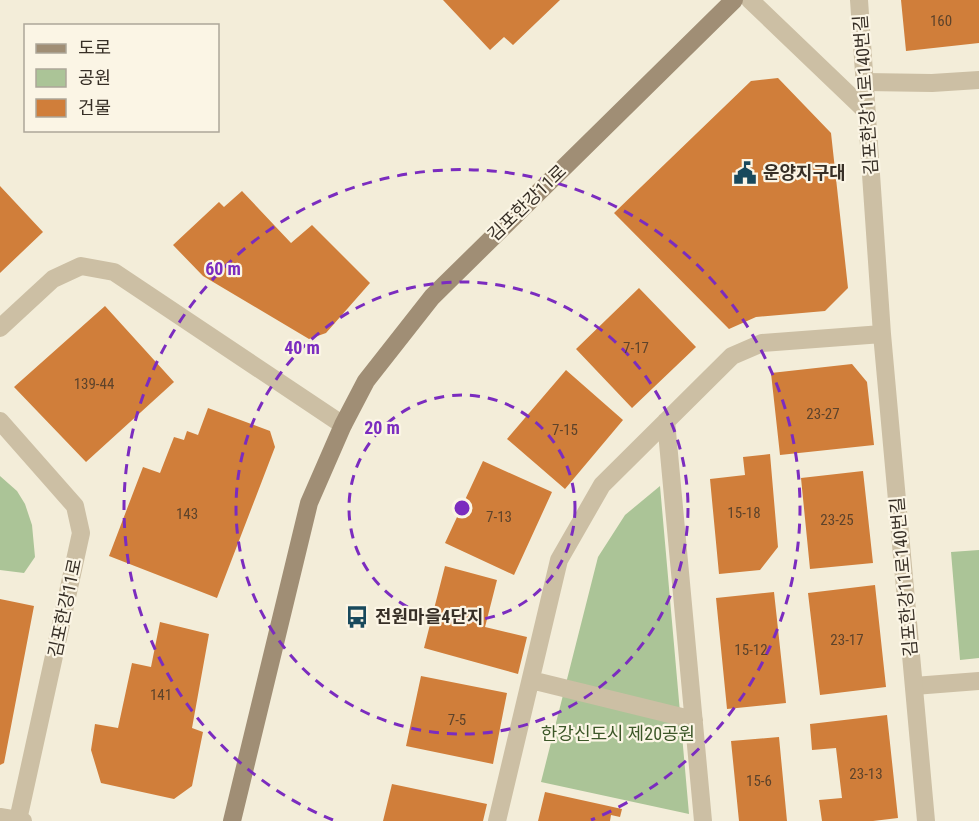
<svg xmlns="http://www.w3.org/2000/svg" width="979" height="821" viewBox="0 0 979 821" font-family="'Roboto Condensed','Noto Sans KR',sans-serif">
	<style>
		.green { fill: #abc497 }
		.building { fill: #d07e3a }
		.lines { fill: none; stroke-linecap: round; stroke-linejoin: round }
		.lane { stroke: #ccbfa4; stroke-width: 18 }
		.street { stroke: #ccbfa4; stroke-width: 18 }
		.secondary { stroke: #a08e75; stroke-width: 18 }
		.ring { fill: none; stroke: #7b2cbf; stroke-width: 3; stroke-dasharray: 10 8 }
		.labels { text-anchor: middle; stroke-width: 4.5; stroke-linejoin: round; paint-order: stroke }
		.number-label { font-size: 15px; fill: #5d432b }
		.street-label { font-size: 18px; fill: #372f26; stroke: #fbf5e5 }
		.poi-label { font-size: 18px; font-weight: bold; fill: #372f26; stroke: #fbf5e5; text-anchor: start }
		.park-label { font-size: 18px; fill: #3c5728; stroke: #fbf5e5 }
		.centre { fill: #7b2cbf; stroke: #fbf5e5; stroke-width: 3 }
		.ring-label { font-size: 18px; text-anchor: middle; font-weight: bold; fill: #7b2cbf; stroke: #fbf5e5; stroke-width: 4.5; stroke-linejoin: round; paint-order: stroke }
	</style>
	<rect width="100%" height="100%" fill="#f3edd9"/>
	<path class="green" d="M0 476 17 491 25 504 32 525 35 557 24 573 0 570Z
		M660 486 689 814 541 782 598 557 625 515Z
		M979 550V658L960 660 951 552Z"/>
	<path class="building" d="M443 0H560L513 45 504 37 490 50Z
		M901 0H979V43L906 51Z
		M778 78 831 133 848 288 825 311 756 317 729 329 614 213 751 81Z
		M0 186 43 232 0 273Z
		M242 191 291 243 312 225 370 283 326 333 309 339 203 276 173 245 219 202 224 207Z
		M639 288 696 347 632 408 576 349Z
		M105 306 174 382 86 462 14 387Z
		M852 364 867 382 874 445 780 455 771 373Z
		M566 370 623 420 565 489 507 439Z
		M208 408 270 431 275 447 217 598 109 556 143 467 160 473 174 437 184 440 187 431 198 435Z
		M770 454 778 547 760 570 719 574 710 479 745 475 743 457Z
		M483 461 552 492 514 575 445 543Z
		M863 471 873 563 810 569 801 478Z
		M445 566 497 580 485 627 527 637 518 674 424 648Z
		M875 585 886 687 820 695 808 593Z
		M774 592 786 703 727 709 716 598Z
		M0 599 34 606 4 763 0 765Z
		M160 622 209 634 192 728 203 732 192 786 174 799 101 783 91 750 95 724 118 728 132 663 151 667Z
		M421 676 507 693 493 764 406 746Z
		M887 715 898 818 873 821H822L819 800 842 798 836 748 812 750 810 724Z
		M779 737 787 821H739L731 741Z
		M392 784 487 804 483 821H383Z
		M545 792 622 809 620 817 611 815 610 821H538Z"/>
	<g class="lines">
		<path class="lane" d="M865 82 932 83 979 80
			M914 686 979 681"/>
		<path class="street" d="M750 0 867 112
			M859 0 882 334 926 821
			M0 328 53 279 81 266 114 272 343 425
			M0 421 75 506 81 533 18 820 23 821
			M666 421 703 821
			M531 680 694 720
			M0 817 18 820
			M497 821 559 560 602 485 732 356 762 343 882 334"/>
		<path class="secondary" d="M232 821 309 503 343 425 366 381 432 297 734 0"/>
	</g>
	<g class="ring">
		<circle cx="462" cy="508" r="113"/>
		<circle cx="462" cy="508" r="226"/>
		<path d="M333 820A338 338 0 1 1 591 820"/>
	</g>
	<defs>
		<g id="civic-bare" transform="scale(1.8)"><path d="M-.6-6.5H3V-4.5H.6V-3L4-1V1h2V6H-6V1h2V-1L-.6-3ZM-1.2 2.5V6h2.4V2.5Z" fill="#18495c" stroke="#fbf5e5" stroke-width="2.5" paint-order="stroke"/></g>
		<g id="bus-bare" transform="scale(1.8)"><path d="M-5-6H5V4H4V6H2V4H-2V6H-4V4H-5ZM-3.5-4V0h7V-4ZM-3.5 1.2v1.5H-2V1.2ZM2 1.2v1.5H3.5V1.2Z" fill="#18495c" stroke="#fbf5e5" stroke-width="2.5" paint-order="stroke"/></g>
	</defs>
	<g fill-rule="evenodd">
		<use href="#civic-bare" x="745" y="173"/>
		<use href="#bus-bare" x="357" y="617"/>
	</g>
	<g class="labels">
		<g class="number-label">
			<text x="941" y="26">160</text>
			<text x="636" y="353">7-17</text>
			<text x="94" y="389">139-44</text>
			<text x="823" y="419">23-27</text>
			<text x="565" y="435">7-15</text>
			<text x="744" y="518">15-18</text>
			<text x="187" y="519">143</text>
			<text x="499" y="522">7-13</text>
			<text x="837" y="525">23-25</text>
			<text x="847" y="645">23-17</text>
			<text x="751" y="655">15-12</text>
			<text x="161" y="700">141</text>
			<text x="457" y="725">7-5</text>
			<text x="866" y="779">23-13</text>
			<text x="759" y="786">15-6</text>
		</g>
		<g class="street-label">
			<text transform="translate(866 95) rotate(-94)" y="6">김포한강11로140번길</text>
			<text transform="translate(527 203) rotate(-44)" y="6">김포한강11로</text>
			<text transform="translate(904 577) rotate(-95)" y="6">김포한강11로140번길</text>
			<text transform="translate(65 608) rotate(-78)" y="6">김포한강11로</text>
		</g>
		<g class="poi-label">
			<text x="763" y="179">운양지구대</text>
			<text x="375" y="623">전원마을4단지</text>
		</g>
		<g class="park-label">
			<text x="618" y="740">한강신도시 제20공원</text>
		</g>
	</g>
	<circle cx="462" cy="508" r="9" class="centre"/>
	<g class="ring-label">
		<text x="223" y="275">60 m</text>
		<text x="302" y="354">40 m</text>
		<text x="382" y="434">20 m</text>
	</g>
	<rect x="24" y="24" width="195" height="108" fill="#fbf5e5" stroke="#ada699" stroke-width="1.5"/>
	<rect x="36" y="44" width="30" height="9" fill="#a08e75" stroke="#ada699" stroke-width="1.5"/>
	<text x="78" y="54" font-size="18" fill="#372f26">도로</text>
	<rect x="36" y="69" width="30" height="18" fill="#abc497" stroke="#ada699" stroke-width="1.5"/>
	<text x="78" y="84" font-size="18" fill="#372f26">공원</text>
	<rect x="36" y="99" width="30" height="18" fill="#d07e3a" stroke="#ada699" stroke-width="1.5"/>
	<text x="78" y="114" font-size="18" fill="#372f26">건물</text>
</svg>
